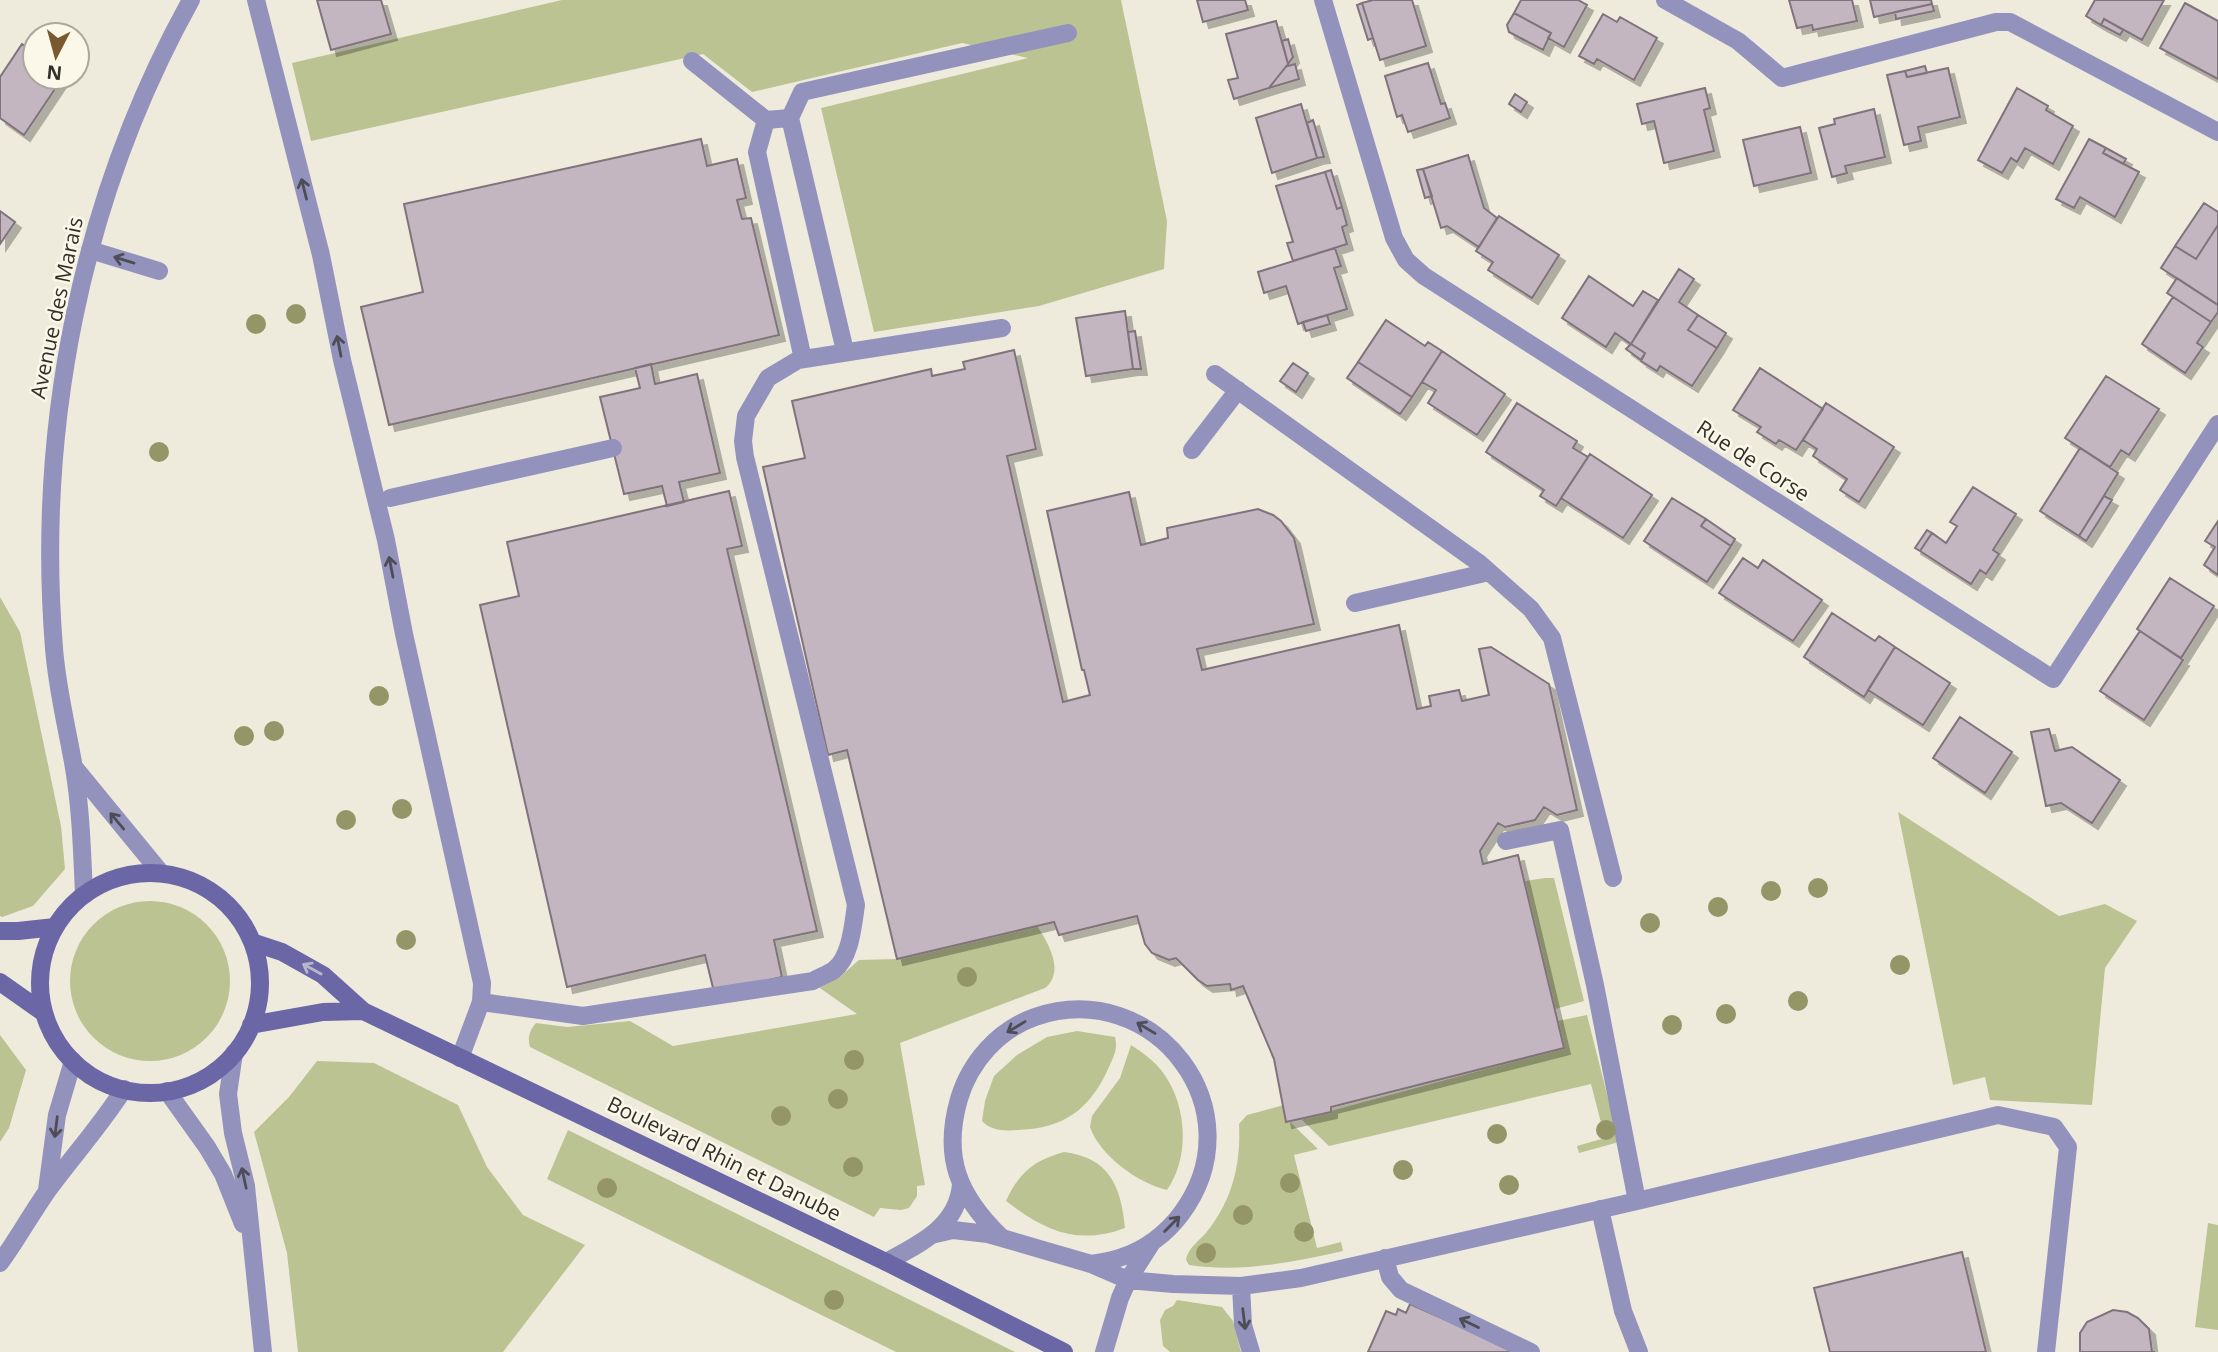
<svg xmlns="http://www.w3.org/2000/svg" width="2218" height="1352" viewBox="0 0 2218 1352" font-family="'Open Sans',sans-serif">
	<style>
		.green { fill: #bcc392 }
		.building { fill: #c4b6c0; stroke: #80737c; stroke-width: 2; filter: url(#shadow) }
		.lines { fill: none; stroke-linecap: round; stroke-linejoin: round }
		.service { stroke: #9392bd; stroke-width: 18 }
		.pedestrian { stroke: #9392bd; stroke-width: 18 }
		.minor { stroke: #9392bd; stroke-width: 18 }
		.tertiary { stroke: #9392bd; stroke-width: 18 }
		.secondary { stroke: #6b66a5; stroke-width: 18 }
		.tree { fill: #949667 }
		.oneway { stroke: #4e4d56 }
		.oneway2 { stroke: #bab6ca }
		.labels { text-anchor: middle; stroke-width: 5; stroke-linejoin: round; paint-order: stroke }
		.street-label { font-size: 21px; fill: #31302a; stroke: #fbf8e9 }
	</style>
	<defs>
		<filter id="shadow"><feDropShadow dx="6" dy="6" stdDeviation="0" flood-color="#0004"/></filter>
	</defs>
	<rect width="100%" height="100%" fill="#eeebdc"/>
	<path class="green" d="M562 0H1121L1167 221 1164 269 1039 306 874 332 821 108 1028 58 962 43 752 92 703 54 311 141 292 63Z
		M0 597 20 632 61 826 65 869 33 906 2 917 0 916Z
		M1898 812 2059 916 2105 904 2137 921 2105 968 2092 1105 1990 1100 1985 1077 1953 1085Z
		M1545 878H1554L1584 1001 1555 1009 1525 881Z
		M70 981a80 80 0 1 1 160 0a80 80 0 1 1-160 0Z
		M1037 926C1049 944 1065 972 1045 988L900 1043 925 1185 917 1186V1196L909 1208 901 1210 880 1208 874 1217 530 1047C527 1037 530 1030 536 1023L567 1027 630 1021 673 1046 857 1014 817 986 842 975 859 960 897 959Z
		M1587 1015 1619 1142 1579 1153 1577 1146 1605 1138 1591 1084 1329 1146 1301 1119 1564 1048 1558 1021Z
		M1077 1031 1115 1037C1118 1049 1114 1056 1109 1067 1090 1110 1063 1129 1017 1130 1005 1131 991 1131 982 1121L985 1101 994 1076 1017 1055 1047 1037Z
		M0 1035 26 1070 9 1128 0 1142Z
		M1131 1045C1143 1053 1155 1061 1164 1074 1187 1106 1190 1157 1167 1190 1138 1183 1100 1156 1090 1127L1092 1116 1120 1078Z
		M317 1061 374 1063 458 1105 487 1167 523 1215 585 1245 503 1352H298L287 1253 254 1132 289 1097Z
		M1284 1105 1286 1122 1289 1121 1318 1149 1294 1155 1317 1248 1341 1242 1343 1251C1293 1262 1241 1273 1189 1265L1186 1260C1188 1247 1202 1239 1209 1229 1233 1198 1241 1162 1239 1124L1247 1115Z
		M568 1130 1015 1352H896L547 1179Z
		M1064 1152C1109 1158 1121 1185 1125 1228 1077 1246 1044 1230 1006 1201 1018 1174 1034 1160 1064 1152Z
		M2208 1223 2218 1225V1330L2195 1327Z
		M1177 1300 1222 1307 1233 1321 1241 1352H1170L1163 1346 1160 1320 1165 1310 1173 1306Z"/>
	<path class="building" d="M317 0H381L391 34 331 50Z
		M1197 0H1245L1248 10 1203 22Z
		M1373 0H1412L1426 46 1380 60 1362 3Z
		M1521 0H1578L1587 5 1564 47 1548 38 1551 33 1514 13Z
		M1789 0H1852L1857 21 1813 30 1812 25 1797 28Z
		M1870 0H1931L1932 4 1874 17Z
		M2095 0H2164L2142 40 2104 19 2101 25 2086 16Z
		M1362 3 1373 38 1368 40 1357 5Z
		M2185 3 2218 21V79L2160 48Z
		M1932 4 1934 11 1896 19 1895 12Z
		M1514 13 1551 33 1543 50 1509 32 1507 25Z
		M1603 14 1617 22 1620 17 1657 38 1634 80 1597 59 1594 64 1579 56Z
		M2104 19 2123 30 2120 35 2101 25Z
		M1276 21 1288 64 1269 88 1234 99 1228 80 1238 78 1226 34Z
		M1288 39 1293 57 1288 64 1282 41Z
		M22 44 35 54V77H63L24 135 0 118V77Z
		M1428 63 1441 104 1445 103 1450 118 1408 132 1402 115 1397 117 1385 76Z
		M1288 64V66L1295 64 1299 79 1269 88Z
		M1925 66 1927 73 1907 77 1905 71Z
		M1948 68 1960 117 1918 127 1921 141 1904 145 1887 75 1905 71 1907 77Z
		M1705 88 1710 108 1704 110 1714 151 1664 163 1654 121 1642 124 1637 104Z
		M2017 88 2048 106 2046 110 2073 126 2053 164 2025 148 2017 162 2011 158 2002 173 1978 160Z
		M1515 94 1527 102 1521 112 1509 104Z
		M1301 104 1317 158 1272 173 1256 118Z
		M1874 109 1885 157 1845 166 1847 173 1832 177 1819 128 1835 124 1834 119Z
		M1313 120 1324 157 1317 158 1307 123Z
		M1800 127 1811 173 1754 186 1743 140Z
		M701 139 707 166 737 159 746 198 737 200 742 219 751 218 779 335 389 425 361 307 423 292 404 204Z
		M2089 139 2106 148 2103 153 2139 172 2115 217 2080 197 2074 208 2056 199Z
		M2106 148 2126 159 2123 164 2103 153Z
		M1468 155 1484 208 1497 218 1479 247 1447 226 1441 228 1423 169Z
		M1423 169 1432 196 1425 198 1417 170Z
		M1331 170 1342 207 1337 209 1325 172Z
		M1325 172 1337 209 1342 207 1347 225 1342 227 1347 244 1293 261 1287 243 1293 242 1276 186Z
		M2204 203 2218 212V225L2196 259 2175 246Z
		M0 211 15 222 0 244Z
		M1499 216 1559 255 1532 298 1488 270 1493 262 1476 251Z
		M2218 225V305L2161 268 2175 246 2196 259Z
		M1335 248 1341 266 1334 268 1347 309 1298 324 1286 286 1264 293 1258 272Z
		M1679 269 1694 279 1679 302 1698 315 1688 330 1717 348 1692 386 1660 366 1657 371 1641 361 1645 353 1631 344Z
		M1589 276 1633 306 1643 291 1658 300 1631 344 1615 333 1606 347 1562 318Z
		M2177 278 2218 305V312L2211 322 2167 293Z
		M2173 297 2211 322 2197 343 2203 347 2185 373 2142 344Z
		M1125 311 1133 369 1086 376 1076 318Z
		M1327 315 1330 324 1306 331 1303 322Z
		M1698 315 1726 333 1717 348 1688 330Z
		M1386 320 1425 346 1428 342 1442 351 1412 397 1358 362Z
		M1135 331 1141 369H1133L1128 332Z
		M1631 344 1645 353 1641 360 1626 349Z
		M1014 350 1036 449 1007 456 1063 702 1090 695 1084 670H1082L1047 511 1129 492 1141 545 1168 538 1167 528 1258 509 1273 515 1281 521 1294 538 1314 624 1197 649 1202 670 1399 625 1417 709 1431 706 1429 696 1459 690 1462 701 1489 695 1479 649 1491 647 1549 684 1577 810 1557 815 1544 807 1535 820 1505 827 1498 823 1480 851 1483 864 1518 855 1564 1048 1331 1107V1112L1286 1122 1274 1059 1243 986 1231 990 1230 984 1207 986 1198 980 1176 958 1169 960 1152 953 1145 944 1137 916 1059 935 1054 922 897 959 847 750 828 755 763 467 805 458 792 401 931 369 932 376 965 369 963 362Z
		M1442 351 1505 394 1477 435 1428 403 1436 390 1422 382Z
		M1358 362 1412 397 1400 414 1347 378Z
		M1293 363 1308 373 1296 392 1280 381Z
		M651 364 655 384 697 374 720 473 679 482 684 502 667 506 662 486 624 494 600 397 640 388 635 368Z
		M1760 368 1823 409 1796 450 1779 440 1776 444 1757 432 1761 427 1733 410Z
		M2106 376 2159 409 2129 455 2121 450 2110 467 2065 438Z
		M1517 403 1577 441 1573 448 1588 457 1556 506 1540 496 1544 490 1486 452Z
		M1826 403 1894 447 1859 502 1840 490 1847 479 1813 456 1817 449 1803 440Z
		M2080 448 2118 473 2079 536 2040 511Z
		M1590 454 1652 495 1623 538 1561 498Z
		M1973 487 2016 514 1993 550 1999 554 1986 574 1980 570 1971 584 1920 551 1932 533 1946 543 1957 526 1950 522Z
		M729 491 742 546 727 549 817 931 774 940 782 977 714 992 705 955 567 987 480 605 519 596 507 542Z
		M2104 496 2112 500 2086 541 2079 536Z
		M1672 498 1706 519 1701 526 1731 546 1707 582 1644 541Z
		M1706 519 1735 539 1731 546 1701 526Z
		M2218 521V575L2204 565 2215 547 2205 541Z
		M1927 530 1932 533 1920 551 1915 548Z
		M1743 558 1758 568 1763 560 1822 600 1793 641 1719 593Z
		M2170 578 2214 606 2181 658 2137 629Z
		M1832 613 1875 641 1879 636 1895 647 1864 697 1804 657Z
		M2140 631 2183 660 2144 720 2100 691Z
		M1895 647 1950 683 1923 725 1868 690Z
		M1960 717 2012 752 1985 793 1933 758Z
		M2049 729 2055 751 2072 747 2120 780 2092 823 2061 803 2046 806 2031 732Z
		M1962 1252 1986 1352H1830L1814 1288Z
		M1410 1304 1518 1352H1368L1386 1311 1396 1315 1398 1309 1406 1313Z
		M2113 1310 2127 1312 2138 1318 2149 1329 2152 1352H2155H2080V1333L2087 1322Z"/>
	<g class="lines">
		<path class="service" d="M256 0 321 255 342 360 386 540 404 634 482 983 481 1002 460 1058
			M692 61 766 120 790 118 845 351
			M790 118 802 92 1068 33
			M766 120 757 152 803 359
			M90 250 159 271
			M1215 374 1479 563 1531 609 1552 638 1613 878
			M1192 450 1238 390
			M1355 603 1489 572
			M481 1002 583 1016 813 981C820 977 828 974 834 970 851 957 853 924 856 905L745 457 743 441 746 416 768 378 798 360 1002 328
			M1637 1201 1998 1115 2054 1127 2068 1147 2046 1352
			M1600 1209 1623 1311 1639 1352
			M931 1235 953 1230 988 1234 1091 1264 1128 1280 1173 1284 1241 1286 1301 1278 1637 1201 1595 985 1560 830 1506 841
			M1001 1237C959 1196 942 1158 959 1099 970 1062 998 1030 1035 1017 1155 976 1258 1111 1181 1214 1167 1233 1145 1250 1122 1257 1112 1261 1101 1262 1091 1264
			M1385 1258 1390 1277 1401 1290 1531 1352
			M886 1262C920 1244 958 1226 961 1184
			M1241 1286 1243 1325 1251 1352
			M1104 1352 1120 1298 1128 1280 1151 1244"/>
		<path class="pedestrian" d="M390 498 613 448"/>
		<path class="minor" d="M1323 0 1394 238 1406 260 1424 276 2053 679 2218 424
			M1665 0 1738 41 1782 78 1996 22H2010L2218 132
			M47 1190 57 1115 73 1061
			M0 1263C17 1240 31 1214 48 1190 73 1156 101 1125 124 1089"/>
		<path class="tertiary" d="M74 767 161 873
			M84 894C82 851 81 810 74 768 67 727 57 689 54 648 36 425 82 196 191 0
			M234 1053 228 1094 233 1133 246 1186 263 1352
			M167 1091 207 1147 223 1174 243 1224"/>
		<path class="secondary" d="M40 983a110 110 0 1 1 220 0a110 110 0 1 1-220 0Z
			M0 931H18L55 927
			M252 942 282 952 323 975 363 1011 886 1262 1064 1352
			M0 982 44 1013
			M251 1025 323 1012 363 1011"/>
	</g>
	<g class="tree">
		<circle cx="296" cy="314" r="10"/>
		<circle cx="256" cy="324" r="10"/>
		<circle cx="159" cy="452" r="10"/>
		<circle cx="379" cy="696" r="10"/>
		<circle cx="274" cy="731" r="10"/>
		<circle cx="244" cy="736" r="10"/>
		<circle cx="402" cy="809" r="10"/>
		<circle cx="346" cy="820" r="10"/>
		<circle cx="1818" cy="888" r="10"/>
		<circle cx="1771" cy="891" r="10"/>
		<circle cx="1718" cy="907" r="10"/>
		<circle cx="1650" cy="923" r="10"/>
		<circle cx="406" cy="940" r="10"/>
		<circle cx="1900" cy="965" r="10"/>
		<circle cx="967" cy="977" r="10"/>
		<circle cx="1798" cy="1001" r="10"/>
		<circle cx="1726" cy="1014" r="10"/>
		<circle cx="1672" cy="1025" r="10"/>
		<circle cx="854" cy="1060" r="10"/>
		<circle cx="838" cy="1099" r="10"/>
		<circle cx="781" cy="1116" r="10"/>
		<circle cx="1606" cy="1130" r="10"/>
		<circle cx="1497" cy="1134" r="10"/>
		<circle cx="853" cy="1167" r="10"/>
		<circle cx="1403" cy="1170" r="10"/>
		<circle cx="1290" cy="1183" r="10"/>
		<circle cx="1509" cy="1185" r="10"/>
		<circle cx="607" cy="1188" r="10"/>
		<circle cx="1243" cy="1215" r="10"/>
		<circle cx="1304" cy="1232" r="10"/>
		<circle cx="1206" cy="1253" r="10"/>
		<circle cx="834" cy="1300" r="10"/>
	</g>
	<defs><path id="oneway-shaft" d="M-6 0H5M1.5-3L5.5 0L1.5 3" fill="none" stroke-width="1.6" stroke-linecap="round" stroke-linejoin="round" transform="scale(1.75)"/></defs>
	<g class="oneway">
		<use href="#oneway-shaft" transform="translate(304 189) rotate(-104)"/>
		<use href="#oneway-shaft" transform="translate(124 260) rotate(-163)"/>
		<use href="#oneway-shaft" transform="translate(339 346) rotate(-101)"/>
		<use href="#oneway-shaft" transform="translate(391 567) rotate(-101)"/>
		<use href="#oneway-shaft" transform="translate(117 821) rotate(-130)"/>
		<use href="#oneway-shaft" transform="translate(1016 1027) rotate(149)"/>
		<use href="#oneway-shaft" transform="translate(1146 1028) rotate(-149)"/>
		<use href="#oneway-shaft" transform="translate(56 1127) rotate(97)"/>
		<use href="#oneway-shaft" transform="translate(244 1178) rotate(-102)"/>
		<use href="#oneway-shaft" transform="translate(1172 1224) rotate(-45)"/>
		<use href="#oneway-shaft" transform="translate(1244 1319) rotate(83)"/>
		<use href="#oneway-shaft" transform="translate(1469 1323) rotate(-154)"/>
	</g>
	<use class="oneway2" href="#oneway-shaft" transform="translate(312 969) rotate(-151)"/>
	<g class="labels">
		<g class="street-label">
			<text transform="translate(57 308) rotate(-78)" y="7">Avenue des Marais</text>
			<text transform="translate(1753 461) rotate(33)" y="7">Rue de Corse</text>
			<text transform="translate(724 1159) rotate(26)" y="7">Boulevard Rhin et Danube</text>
		</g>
	</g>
	<g transform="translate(56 56) rotate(186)"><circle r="33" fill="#fbf8e9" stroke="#aaa89d" stroke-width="2"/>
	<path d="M0-5L12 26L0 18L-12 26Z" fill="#79592f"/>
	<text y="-10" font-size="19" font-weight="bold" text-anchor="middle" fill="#31302a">N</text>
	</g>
</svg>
